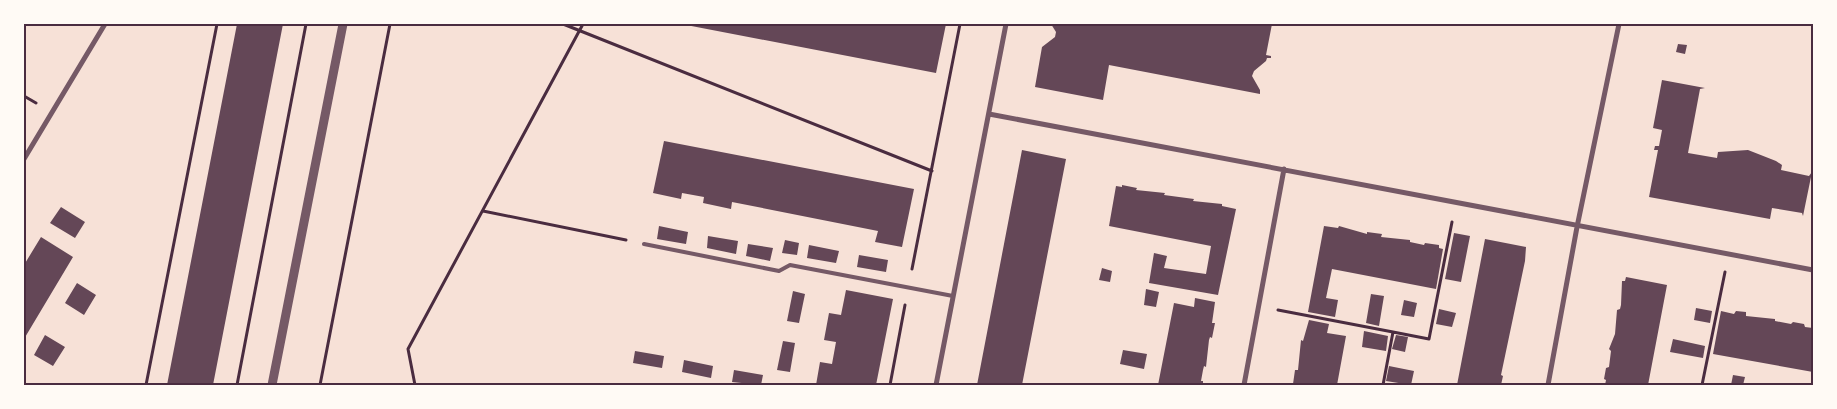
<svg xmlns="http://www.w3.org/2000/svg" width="1837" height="409" viewBox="0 0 1837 409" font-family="Ubuntu,sans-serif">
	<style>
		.building { fill: #644757 }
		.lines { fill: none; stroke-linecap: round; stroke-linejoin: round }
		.path { stroke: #4a2c40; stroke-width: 3 }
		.service { stroke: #755966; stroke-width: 4 }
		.minor { stroke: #755966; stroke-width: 5 }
		.tertiary { stroke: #755966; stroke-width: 9 }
		.neatline { fill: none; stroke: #4a2c40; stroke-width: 2 }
	</style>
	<rect width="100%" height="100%" fill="#f7e1d7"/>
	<path class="building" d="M237 24H283L213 385H167Z
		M681 24H946L936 73Z
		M1051 24H1272L1266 55 1271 56V58H1267L1266 61 1254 71 1252 76 1260 90V94L1109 65 1103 100 1035 87 1042 47 1055 37 1056 32Z
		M1678 44 1687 45 1685 54 1676 52Z
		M1662 80 1705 88 1700 89 1688 153 1717 158 1718 152 1748 150 1776 161 1782 165 1781 170 1809 176 1812 172 1803 216 1802 213 1772 208 1770 219 1649 197 1658 150H1654L1655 146H1659L1662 130 1653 128Z
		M664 141 914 189 902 247 875 242 878 231 732 202 731 209 703 203 704 197 682 193 681 199 653 193Z
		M1022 150 1066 159 1022 385H977Z
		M1122 185 1137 188 1136 190 1165 193 1164 195 1194 199 1193 201 1222 204V206L1236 209 1218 295 1149 283 1154 253 1167 256 1164 268 1206 274 1211 246 1109 226 1116 186 1122 187Z
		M61 207 85 222 75 238 50 223Z
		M659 226 688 232 686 244 657 239Z
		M1324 226 1338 228 1339 226 1367 234V232L1382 234 1381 237 1410 240V242L1424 245 1425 243 1439 245V248L1443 249 1436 289 1332 269 1326 298 1338 300 1335 317 1308 312Z
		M1454 233 1470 236 1461 282 1445 279Z
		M708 236 738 241 736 254 707 248Z
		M41 237 73 257 24 339V265Z
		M1485 239 1526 247 1525 261 1501 375 1503 376 1501 385H1457Z
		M785 240 799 243 797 255 782 253Z
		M748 244 773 248 770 261 746 256Z
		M809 245 839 251 836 263 807 258Z
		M859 255 888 260 886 272 857 267Z
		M1102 268 1112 271 1110 282 1099 280Z
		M1626 277 1667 285 1648 385H1605L1606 380 1604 379 1606 368 1609 367 1611 351 1609 349 1615 334 1617 310 1620 309 1621 305 1622 281H1625Z
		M77 283 96 295 84 315 65 303Z
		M1146 289 1159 292 1156 307 1144 305Z
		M846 290 893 299 876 385H816L820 362 832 364 836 342 824 340 829 313 841 315Z
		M793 291 805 294 799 323 787 321Z
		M1371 294 1384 296 1379 326 1366 323Z
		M1195 298 1215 302 1212 323H1215L1212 338 1210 337 1209 340 1206 367 1204 366 1203 370 1201 381H1203V385H1158L1174 303 1194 307Z
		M1404 300 1417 303 1414 317 1401 315Z
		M1696 308 1712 311 1710 323 1694 320Z
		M1439 309 1456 313 1452 327 1436 324Z
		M1721 311 1734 314 1736 311 1746 312V316L1775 319V321L1791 324 1793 322 1804 324 1805 327 1813 328V372L1713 354Z
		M1309 320 1329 324 1327 333 1346 336 1337 385 1293 384 1295 370H1298L1301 340 1303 341Z
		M1364 331 1388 336 1386 351 1362 347Z
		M45 335 65 347 53 366 34 355Z
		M1396 335 1408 337 1405 352 1392 349Z
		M1673 339 1705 346 1703 358 1670 352Z
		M783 341 795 343 790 372 777 370Z
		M1123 350 1147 354 1144 369 1120 364Z
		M635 351 664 356 662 368 633 363Z
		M684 360 713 366 711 378 682 372Z
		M1389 366 1414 371 1411 385 1386 381Z
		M734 370 763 375 761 385 732 382Z
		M1733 375 1745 377 1743 385H1731Z"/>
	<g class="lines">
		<path class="path" d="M563 24 932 171
			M24 96 36 103
			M483 211 626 240
			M912 269 960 24
			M1278 310 1393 332 1383 385
			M1393 332 1429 339 1452 222
			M146 385 217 24
			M237 385 306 24
			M320 385 390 24
			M415 385 408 349 583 24
			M890 385 905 305
			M1702 385 1725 272"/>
		<path class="service" d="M644 244 779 271 790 265 953 296"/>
		<path class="minor" d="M989 114 1813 270
			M24 159 105 24
			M936 385 1006 24
			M1244 385 1284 169
			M1548 385 1577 227 1619 24"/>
		<path class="tertiary" d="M272 385 343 24"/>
	</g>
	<rect width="1837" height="409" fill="none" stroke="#fffaf5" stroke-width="50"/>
	<rect x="25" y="25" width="1787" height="359" class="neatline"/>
</svg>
